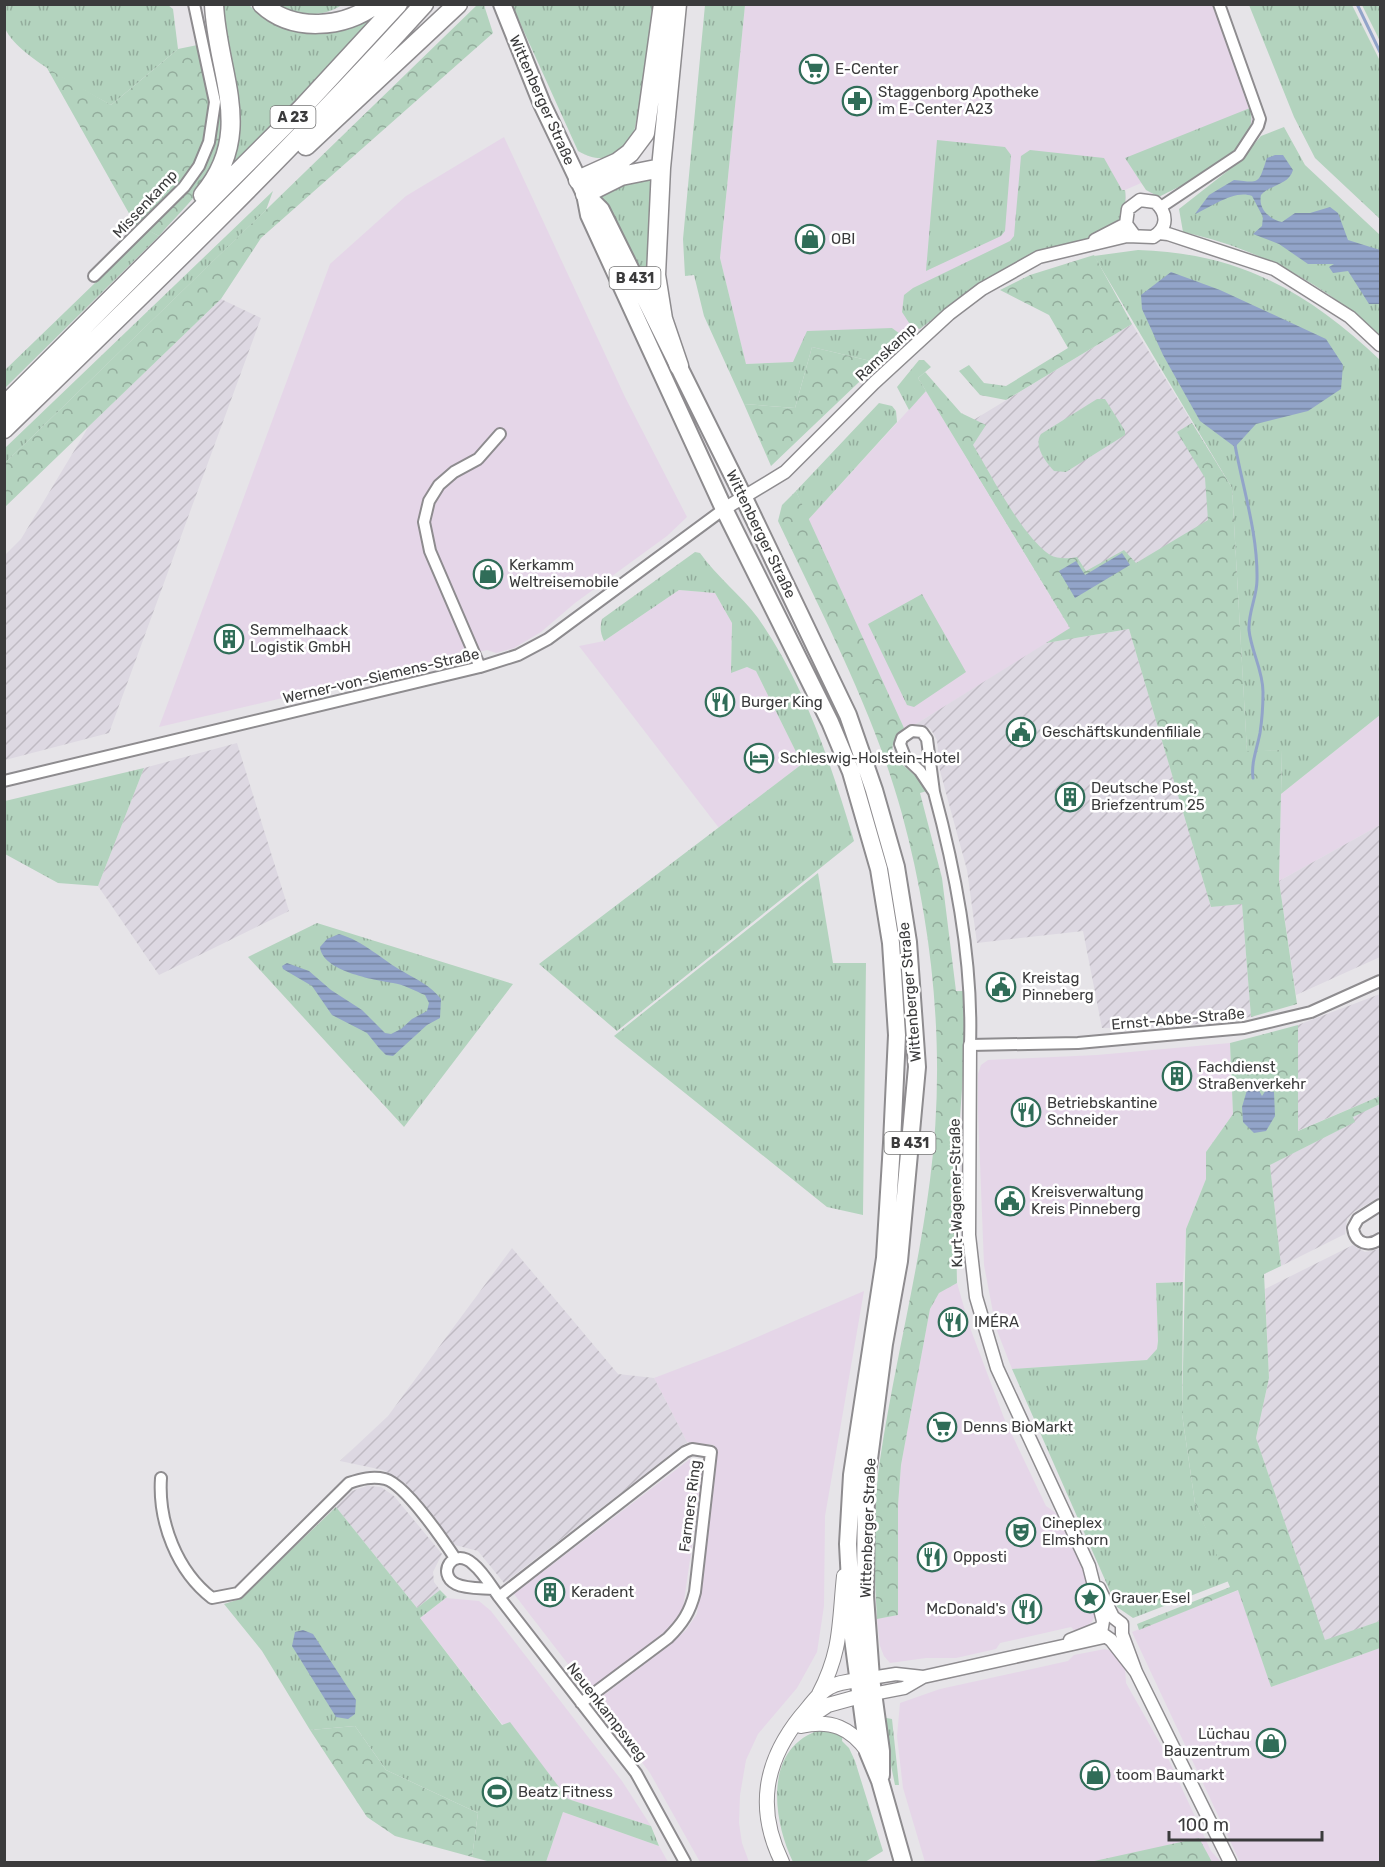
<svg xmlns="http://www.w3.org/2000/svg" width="1385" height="1867" viewBox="0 0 1385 1867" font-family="Rubik,sans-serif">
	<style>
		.commercial { fill: #e5d6e8 }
		.industrial { fill: url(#industrial-furrows) }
		.grass { fill: url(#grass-tufts) }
		.forest { fill: url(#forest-crowns) }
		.water { fill: url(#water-rules) }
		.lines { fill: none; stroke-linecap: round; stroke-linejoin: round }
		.stream { stroke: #92a4c9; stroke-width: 3 }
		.minor-casing { stroke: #8e8c8f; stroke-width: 14 }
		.tertiary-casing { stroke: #8e8c8f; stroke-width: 15 }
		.secondary-casing { stroke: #8e8c8f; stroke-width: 16 }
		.primary-casing { stroke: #8e8c8f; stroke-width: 20 }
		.motorway-casing { stroke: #8e8c8f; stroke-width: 21 }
		.minor { stroke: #fff; stroke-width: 10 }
		.tertiary { stroke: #fff; stroke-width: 12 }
		.secondary { stroke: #fff; stroke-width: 14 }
		.primary { stroke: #fff; stroke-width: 16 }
		.motorway { stroke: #fff; stroke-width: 18 }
		.labels { text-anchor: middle; stroke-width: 5; stroke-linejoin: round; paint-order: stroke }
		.shield { fill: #fff; stroke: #767676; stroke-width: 1.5 }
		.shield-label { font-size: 14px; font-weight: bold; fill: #3b3b3c }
		.poi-label { font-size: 15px; fill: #3b3b3c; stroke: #fff; text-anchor: start }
		.street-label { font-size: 15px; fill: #3b3b3c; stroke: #fff }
	</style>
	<defs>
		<pattern id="industrial-furrows" width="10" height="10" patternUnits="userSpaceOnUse" patternTransform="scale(1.5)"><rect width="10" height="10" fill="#ddd8e2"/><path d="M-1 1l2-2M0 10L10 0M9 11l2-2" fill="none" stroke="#bfbac3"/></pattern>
		<pattern id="grass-tufts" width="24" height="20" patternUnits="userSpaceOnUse" patternTransform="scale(1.5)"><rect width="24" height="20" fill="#b3d3be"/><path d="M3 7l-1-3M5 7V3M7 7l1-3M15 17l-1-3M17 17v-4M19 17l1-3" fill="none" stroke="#93ac9c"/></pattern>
		<pattern id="forest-crowns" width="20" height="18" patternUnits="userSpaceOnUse" patternTransform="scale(1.5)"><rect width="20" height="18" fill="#b3d3be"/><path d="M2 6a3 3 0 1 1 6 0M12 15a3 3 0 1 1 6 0" fill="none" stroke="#93ac9c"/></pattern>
		<pattern id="water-rules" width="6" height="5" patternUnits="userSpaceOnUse" patternTransform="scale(1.5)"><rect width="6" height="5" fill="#92a4c9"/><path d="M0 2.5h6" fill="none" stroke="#7887a4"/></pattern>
	</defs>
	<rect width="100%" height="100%" fill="#e6e4e8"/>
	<path class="commercial" d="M745 5H1213L1253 121 1235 151 1159 197 1152 195 1141 183 1125 190 1126 199 1120 219 1074 242 1040 251 1014 263 979 285 907 339 892 328 793 362 746 364 720 258Z
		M504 137 625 397 687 517 667 536 575 603 541 632 514 648 496 653 487 650 159 727 330 264 406 196Z
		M926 391 1070 629 916 724 904 728 808 520Z
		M679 590 715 593 732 623 731 672 747 667 756 671 802 764 719 828 579 646 604 641Z
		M1380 715V825L1279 881 1281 794Z
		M1230 1043 1233 1114 1206 1152V1179L1186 1229 1183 1282 1156 1283 1158 1340 1157 1349 1152 1357 1147 1360 1012 1369 996 1328 984 1265 978 1111V1074L981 1065 988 1060 1097 1055Z
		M957 1283 969 1325 1004 1418 1046 1506 1056 1513 1092 1589 1097 1611 1092 1622 1082 1629 1075 1631 1071 1627 1000 1643 996 1649 956 1658H926L890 1663 884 1656 880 1646 877 1619 898 1615V1505L901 1465 930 1309 939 1293 947 1286Z
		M864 1291 825 1516 824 1606 817 1652 797 1688 758 1734 746 1760 740 1795 739 1823 742 1843 749 1862H700L650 1773 596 1701 671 1644 686 1630 697 1614 717 1450 714 1445 687 1442 654 1378 725 1351Z
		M690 1459 697 1460 702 1465V1475L683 1608 669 1629 588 1690 514 1594Z
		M1239 1590 1271 1687 1380 1648V1862H1240L1132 1632Z
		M446 1598 479 1601 491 1611 622 1781 651 1826 568 1799 510 1723 503 1725 420 1618Z
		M1105 1649 1114 1652 1125 1669 1126 1683 1165 1752 1211 1851 1221 1862H925L903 1788 897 1736 900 1703 940 1689 1068 1661 1074 1655Z
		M563 1812 659 1846 668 1862H546Z"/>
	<path class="industrial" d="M221 299 261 318 109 733 5 760V555L21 539 89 426Z
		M1132 324 1232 488 1234 529 1070 629 952 433Z
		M1129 629 1211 907 1242 903 1251 1017 1174 1027 1102 1028 1083 931 977 943 967 870 940 771 937 740 930 728 916 724 1046 643Z
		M237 743 289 911 159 975 98 886 144 768Z
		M1380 825V957L1296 995 1279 881Z
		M1380 994V1096L1297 1131 1298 1025Z
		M1380 1104V1197L1355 1211 1347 1219 1345 1234 1281 1266 1270 1165 1354 1122 1352 1117Z
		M1353 1245 1365 1252 1380 1249V1621L1325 1641 1256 1438 1269 1378 1265 1289Z
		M512 1248 618 1374 654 1378 687 1442 504 1583 478 1551 455 1545 405 1483 383 1470 340 1461 388 1416Z
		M367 1486 381 1487 394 1496 442 1554 433 1572 434 1582 440 1590 417 1608 336 1507 352 1491Z"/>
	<path class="grass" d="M5 5H168L173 9 178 49 111 105C85 90 16 56 5 28 3 22 5 11 5 5Z
		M220 5H249C273 28 307 39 341 30 352 27 364 20 375 14L328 68 227 169Z
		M275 5H342C319 19 299 15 275 5Z
		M512 5H657L634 133C617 156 605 166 578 151Z
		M705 5H745L720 258 746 364 793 362 807 331 892 328 907 339 879 363 812 347 795 408 744 404 704 316 694 275 685 276 683 239Z
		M1249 5H1352L1380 61V219L1315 158 1294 117Z
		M1362 5H1380V42L1379 39Z
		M1250 108C1262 153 1191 180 1159 197L1146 190 1125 158Z
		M1284 127 1305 165 1380 235V336C1325 284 1257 248 1183 232L1179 209 1239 162 1261 136Z
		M937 140 1005 147 1011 155 1005 231 1001 236 926 271Z
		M1030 150 1104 158 1122 190H1125C1127 201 1124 217 1115 224 1088 247 1046 247 1015 263 981 280 950 306 920 329L911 326 902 312 904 295 913 288 1010 241 1014 236 1021 156Z
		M653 174 652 299 598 199 599 191Z
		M273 191 266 210 5 463V448Z
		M146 229 159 236 5 388V370L96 282Z
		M1138 250C1240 253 1308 292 1380 360V715L1281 794 1282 750 1247 752 1232 488 1094 256Z
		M919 360H924L931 367 918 378 926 391 909 410 897 387Z
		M1097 399H1105L1125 431V435L1066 472 1054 471C1046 462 1033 446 1041 434Z
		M879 403 892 406 896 411 897 422 808 520 796 491Z
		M695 552 700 553C717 577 741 595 758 618 805 685 831 764 854 841L617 1031 539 964 802 764 756 671 747 667 731 673 732 623 715 593 679 590 604 641C600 632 600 628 602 619Z
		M922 594 966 672 914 707 907 705 868 624Z
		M144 768 98 886 58 883 5 854V801Z
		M818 873 833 963H866L863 1215 827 1207 614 1036Z
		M317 923 513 984 404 1127 248 957Z
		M1183 1282 1182 1414 1195 1503 1229 1581 1133 1618 1117 1607 1012 1369 1147 1360 1157 1349 1158 1341 1156 1283Z
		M336 1507 417 1608 440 1590 447 1597 420 1618 502 1725 510 1722 568 1799 651 1826 659 1846 563 1812 546 1862H491L472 1857 478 1813 386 1770 355 1726 310 1730 262 1651 224 1604 240 1599Z
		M881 1717 892 1719 899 1785H895Z
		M828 1728 843 1733 842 1741 849 1748 855 1761 883 1851 865 1862H793C771 1816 763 1741 828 1728Z"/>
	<path class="forest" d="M477 5H484L493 33 261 238 221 299 5 507V463Z
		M212 42C221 88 234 137 207 180 194 200 174 218 159 236L135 224 47 68 111 105 178 49Z
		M1094 255 1132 324 1006 400 980 395 959 371 969 365 984 383 1006 386 1068 348 1049 315 1000 290 1030 275Z
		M812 347 879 363 771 466 744 404 795 408Z
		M925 372 961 413 986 425 973 445C992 476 1021 535 1050 555 1057 559 1069 559 1077 557L1086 571 1124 550 1136 563 1208 520 1205 478 1177 432 1192 423 1232 488 1247 751 1282 750 1279 881 1297 1004 1251 1017 1242 904 1211 907 1129 629 1046 643 1070 628 918 378Z
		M796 491 904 728C872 760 916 765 927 791L920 793 942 878 956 991H963L965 1047 955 1187 957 1283 939 1293 930 1309 901 1465 898 1505V1615L877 1619C874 1567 872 1512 880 1460 894 1366 918 1274 930 1180 946 1058 934 932 902 814 874 712 823 616 778 521L782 505Z
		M1298 1025V1131L1380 1096V1104L1353 1117 1355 1122 1270 1165 1281 1266 1264 1274 1269 1378 1256 1438 1325 1640 1380 1621V1648L1271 1687 1238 1590 1139 1630 1137 1624 1230 1587 1195 1503 1182 1414 1186 1229 1206 1179V1152L1233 1114 1230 1043Z
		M355 1726 386 1770 478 1813 472 1857 395 1836 367 1817 310 1730Z
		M1199 1838 1212 1862H1090Z"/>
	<path class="water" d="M1275 155H1283L1293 170C1289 185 1271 184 1261 195 1258 209 1269 219 1282 222L1295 213H1310L1330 207 1338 213 1348 240 1380 250V304H1369L1348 271 1333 273 1329 267 1334 264H1308L1279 244 1253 234 1262 226 1263 217 1252 196C1235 189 1211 207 1195 214L1209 195 1234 180C1261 183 1258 184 1267 158Z
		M1171 272 1220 290 1326 339 1343 365 1341 389 1308 411 1256 424 1235 447 1200 421 1163 355 1142 309 1141 295Z
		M1122 553 1130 565 1075 598 1059 571 1076 561 1085 575Z
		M339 934C364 941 382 960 404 972 419 981 430 985 441 999L440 1018 427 1025 393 1056 386 1055 379 1048 367 1033 332 1015 312 986 283 969 282 966 287 963 309 971 331 990 362 1010 385 1033 391 1034 401 1029 412 1019 427 1011 429 1003 425 995C415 991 403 984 393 983 374 980 322 971 320 947L327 939Z
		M1257 1087 1262 1096 1266 1090 1274 1092 1275 1116 1266 1131 1254 1133 1243 1122 1242 1107 1247 1090Z
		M303 1630 313 1634 356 1700 355 1714 348 1719 336 1717 292 1646 295 1632Z"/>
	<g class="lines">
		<path class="stream" d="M1357 4 1380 52
			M1235 445C1243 489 1258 534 1257 580 1257 597 1248 612 1249 630 1251 651 1263 670 1263 692 1263 706 1262 720 1260 733 1257 749 1251 762 1253 778"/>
		<g class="minor-casing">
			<path id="minor" d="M1161 207 1239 155 1258 126 1260 119 1219 4
				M94 276 184 187 199 166 209 142 215 102 194 4
				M480 667 430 551 424 522 429 501 439 485 454 472 478 459 500 434
				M912 731 922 732 927 739 934 792 920 771 905 757 900 744 902 738Z
				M4 781 480 667 518 655 548 639 724 509
				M934 792C956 873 973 960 970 1045L1078 1043 1244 1028 1311 1012 1380 981
				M1380 1205 1358 1219 1353 1228C1355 1244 1369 1247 1380 1239
				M161 1478C158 1522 177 1571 212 1598L238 1593 349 1483C361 1479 372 1476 385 1479 405 1484 443 1540 455 1558
				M493 1589C482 1588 466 1589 456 1584 436 1574 453 1546 473 1564 483 1572 491 1586 499 1597L636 1773 685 1862
				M499 1597 685 1452 692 1449 711 1452 695 1592C690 1612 683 1623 668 1638L581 1703"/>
		</g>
		<g class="tertiary-casing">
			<path id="tertiary" d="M1159 233 1168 234 1274 269 1350 317 1380 345
				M1095 240 1126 224
				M724 509 785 472 874 383 949 314 982 289 1039 257 1127 236 1153 237C1168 228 1168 213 1155 202L1140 200 1128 209 1126 224 1134 235
				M970 1045 969 1235 976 1297 997 1368 1089 1566 1103 1621 1101 1633 1111 1640 1136 1672
				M1099 1588 1113 1617 1122 1624V1634L1136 1672 1230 1862
				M1070 1640 1100 1628
				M871 1678 896 1674 923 1677
				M873 1694 904 1688 923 1677 1104 1637"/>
		</g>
		<g class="secondary-casing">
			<path id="secondary" d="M819 1694C842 1650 839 1623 844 1576
				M804 1721 828 1705 868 1694
				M801 1726C831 1719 851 1728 868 1752
				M782 1862C756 1809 764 1762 801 1716 810 1706 818 1693 830 1687 841 1681 854 1681 866 1679"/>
		</g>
		<g class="primary-casing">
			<path id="primary" d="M502 4 542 104 585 194 589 215 724 509 830 722 851 772 879 869 891 943 897 1035 892 1143 885 1258 852 1475 848 1544 853 1638 868 1752 880 1781 903 1862
				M585 194 601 210 744 498 848 715 874 790 896 867 908 942 917 1067 899 1261 884 1344 866 1482 865 1596 871 1678 881 1751V1775"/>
		</g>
		<g class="motorway-casing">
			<path id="motorway" d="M262 4C293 33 344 28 376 4
				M677 4 661 168 656 275 663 319 679 366
				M306 146 458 4
				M578 180 618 162 630 153 645 133 663 4
				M585 194 621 176 661 168
				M203 195C256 132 217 74 214 4
				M4 406 302 108 398 4
				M4 429C147 290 290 152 424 4"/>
		</g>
		<use href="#minor" class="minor"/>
		<use href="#tertiary" class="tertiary"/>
		<use href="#secondary" class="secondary"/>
		<use href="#primary" class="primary"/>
		<use href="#motorway" class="motorway"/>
	</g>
	<defs>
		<g id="supermarket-ring" transform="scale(1.5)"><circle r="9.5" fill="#fff" stroke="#306d58" stroke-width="1.5"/><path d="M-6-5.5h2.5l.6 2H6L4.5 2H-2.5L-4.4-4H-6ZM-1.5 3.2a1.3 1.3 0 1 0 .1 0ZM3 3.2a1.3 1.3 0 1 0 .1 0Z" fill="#306d58"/></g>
		<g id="pharmacy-ring" transform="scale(1.5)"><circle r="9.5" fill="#fff" stroke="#306d58" stroke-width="1.5"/><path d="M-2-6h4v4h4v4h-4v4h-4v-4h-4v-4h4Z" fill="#306d58"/></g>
		<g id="shop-ring" transform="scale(1.5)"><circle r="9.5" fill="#fff" stroke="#306d58" stroke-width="1.5"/><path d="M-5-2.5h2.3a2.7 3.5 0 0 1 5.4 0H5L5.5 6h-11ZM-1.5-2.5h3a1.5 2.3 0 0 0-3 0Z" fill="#306d58"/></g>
		<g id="building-ring" transform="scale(1.5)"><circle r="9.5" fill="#fff" stroke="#306d58" stroke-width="1.5"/><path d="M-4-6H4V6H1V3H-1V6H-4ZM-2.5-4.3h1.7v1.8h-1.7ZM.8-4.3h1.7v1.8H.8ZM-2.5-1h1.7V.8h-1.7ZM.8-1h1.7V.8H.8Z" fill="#306d58"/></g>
		<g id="restaurant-ring" transform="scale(1.5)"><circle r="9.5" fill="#fff" stroke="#306d58" stroke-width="1.5"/><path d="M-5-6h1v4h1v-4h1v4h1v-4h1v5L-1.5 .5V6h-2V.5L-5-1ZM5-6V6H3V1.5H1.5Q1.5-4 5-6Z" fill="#306d58"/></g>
		<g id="civic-ring" transform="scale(1.5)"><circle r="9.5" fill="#fff" stroke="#306d58" stroke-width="1.5"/><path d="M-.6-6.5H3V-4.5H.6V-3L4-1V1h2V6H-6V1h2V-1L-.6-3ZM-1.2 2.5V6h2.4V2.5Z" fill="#306d58"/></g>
		<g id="hotel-ring" transform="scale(1.5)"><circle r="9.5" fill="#fff" stroke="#306d58" stroke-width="1.5"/><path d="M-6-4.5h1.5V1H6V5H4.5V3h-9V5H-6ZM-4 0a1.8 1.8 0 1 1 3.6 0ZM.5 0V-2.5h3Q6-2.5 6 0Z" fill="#306d58"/></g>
		<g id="theatre-ring" transform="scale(1.5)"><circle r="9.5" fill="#fff" stroke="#306d58" stroke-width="1.5"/><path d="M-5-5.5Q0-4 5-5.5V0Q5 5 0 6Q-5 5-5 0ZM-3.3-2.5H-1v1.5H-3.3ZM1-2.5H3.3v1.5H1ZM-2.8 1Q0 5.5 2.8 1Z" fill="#306d58"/></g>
		<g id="sight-ring" transform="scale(1.5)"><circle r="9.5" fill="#fff" stroke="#306d58" stroke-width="1.5"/><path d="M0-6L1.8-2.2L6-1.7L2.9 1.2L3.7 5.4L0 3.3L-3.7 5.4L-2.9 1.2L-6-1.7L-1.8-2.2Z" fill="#306d58"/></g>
		<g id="stadium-ring" transform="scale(1.5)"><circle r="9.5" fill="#fff" stroke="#306d58" stroke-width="1.5"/><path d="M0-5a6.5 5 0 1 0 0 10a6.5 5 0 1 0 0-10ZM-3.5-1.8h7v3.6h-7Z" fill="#306d58"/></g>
	</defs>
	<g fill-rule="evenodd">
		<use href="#supermarket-ring" x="814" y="69"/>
		<use href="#pharmacy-ring" x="857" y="101"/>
		<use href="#shop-ring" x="810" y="239"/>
		<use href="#shop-ring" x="488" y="574"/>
		<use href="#building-ring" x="229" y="639"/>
		<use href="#restaurant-ring" x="720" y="702"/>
		<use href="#civic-ring" x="1021" y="732"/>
		<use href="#hotel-ring" x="759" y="758"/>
		<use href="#building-ring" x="1070" y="797"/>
		<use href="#civic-ring" x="1001" y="987"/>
		<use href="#building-ring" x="1177" y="1076"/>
		<use href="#restaurant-ring" x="1026" y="1112"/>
		<use href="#civic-ring" x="1010" y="1201"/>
		<use href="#restaurant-ring" x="953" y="1322"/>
		<use href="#supermarket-ring" x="942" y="1427"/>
		<use href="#theatre-ring" x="1021" y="1532"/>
		<use href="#restaurant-ring" x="932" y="1557"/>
		<use href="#building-ring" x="550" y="1592"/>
		<use href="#sight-ring" x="1090" y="1598"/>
		<use href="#restaurant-ring" x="1027" y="1609"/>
		<use href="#shop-ring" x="1271" y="1743"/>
		<use href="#shop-ring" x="1095" y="1775"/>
		<use href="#stadium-ring" x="497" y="1792"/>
	</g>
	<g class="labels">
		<g class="shield">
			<rect x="270.5" y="106" width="45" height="22" rx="4.5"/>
			<rect x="609.5" y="267" width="51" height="22" rx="4.5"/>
			<rect x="884.5" y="1132" width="51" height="22" rx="4.5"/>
		</g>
		<g class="shield-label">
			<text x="293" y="122">A 23</text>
			<text x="635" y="283">B 431</text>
			<text x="910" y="1148">B 431</text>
		</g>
		<g class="poi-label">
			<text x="835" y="74">E-Center</text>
			<text x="878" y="97">Staggenborg Apotheke<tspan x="878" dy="17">im E-Center A23</tspan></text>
			<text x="831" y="244">OBI</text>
			<text x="509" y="570">Kerkamm<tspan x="509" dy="17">Weltreisemobile</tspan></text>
			<text x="250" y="635">Semmelhaack<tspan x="250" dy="17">Logistik GmbH</tspan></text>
			<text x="741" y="707">Burger King</text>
			<text x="1042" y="737">Geschäftskundenfiliale</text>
			<text x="780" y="763">Schleswig-Holstein-Hotel</text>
			<text x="1091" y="793">Deutsche Post,<tspan x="1091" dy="17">Briefzentrum 25</tspan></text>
			<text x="1022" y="983">Kreistag<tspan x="1022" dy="17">Pinneberg</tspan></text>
			<text x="1198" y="1072">Fachdienst<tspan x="1198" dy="17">Straßenverkehr</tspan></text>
			<text x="1047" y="1108">Betriebskantine<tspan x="1047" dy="17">Schneider</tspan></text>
			<text x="1031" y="1197">Kreisverwaltung<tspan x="1031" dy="17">Kreis Pinneberg</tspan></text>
			<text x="974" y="1327">IMÉRA</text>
			<text x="963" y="1432">Denns BioMarkt</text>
			<text x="1042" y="1528">Cineplex<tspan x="1042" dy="17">Elmshorn</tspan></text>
			<text x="953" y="1562">Opposti</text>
			<text x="571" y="1597">Keradent</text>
			<text x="1111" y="1603">Grauer Esel</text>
			<text x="1006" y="1614" text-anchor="end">McDonald's</text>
			<text x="1250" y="1739" text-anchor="end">Lüchau<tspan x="1250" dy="17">Bauzentrum</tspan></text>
			<text x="1116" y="1780">toom Baumarkt</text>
			<text x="518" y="1797">Beatz Fitness</text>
		</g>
		<g class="street-label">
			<text transform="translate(542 100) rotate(66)" y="5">Wittenberger Straße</text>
			<text transform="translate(145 204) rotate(-47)" y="5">Missenkamp</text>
			<text transform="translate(886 352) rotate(-43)" y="5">Ramskamp</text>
			<text transform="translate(761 534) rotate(64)" y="5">Wittenberger Straße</text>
			<text transform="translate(381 676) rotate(-13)" y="5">Werner-von-Siemens-Straße</text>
			<text transform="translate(910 992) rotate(-95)" y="5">Wittenberger Straße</text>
			<text transform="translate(1178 1019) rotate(-5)" y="5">Ernst-Abbe-Straße</text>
			<text transform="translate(956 1193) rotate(-91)" y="5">Kurt-Wagener-Straße</text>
			<text transform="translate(690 1506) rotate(-83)" y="5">Farmers Ring</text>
			<text transform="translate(868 1528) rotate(-88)" y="5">Wittenberger Straße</text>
			<text transform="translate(607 1712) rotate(52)" y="5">Neuenkampsweg</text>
		</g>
	</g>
	<rect width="1385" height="1867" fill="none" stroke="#3b3b3c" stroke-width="12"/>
	<path d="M1169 1831v9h153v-9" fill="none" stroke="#3b3b3c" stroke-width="3"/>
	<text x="1178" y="1831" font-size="18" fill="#3b3b3c" stroke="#ffffff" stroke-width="4.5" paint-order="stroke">100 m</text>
</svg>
